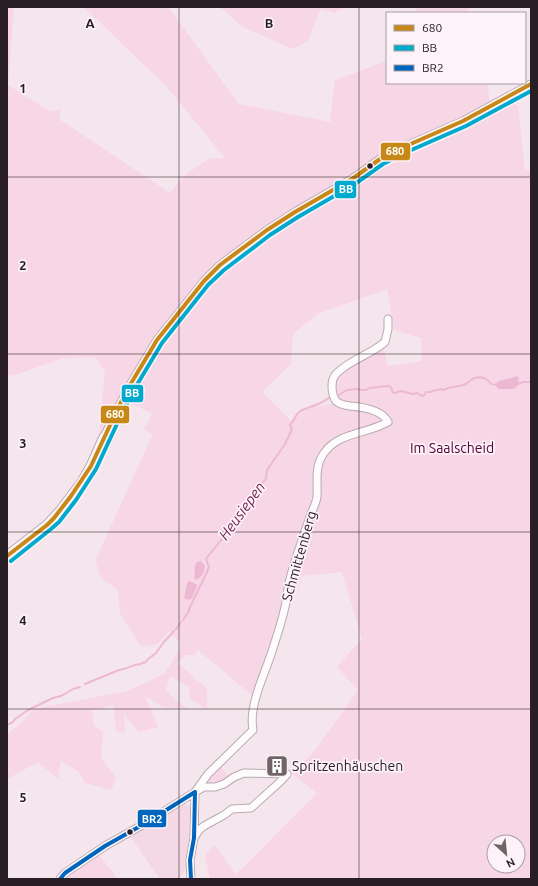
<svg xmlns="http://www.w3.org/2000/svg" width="538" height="886" viewBox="0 0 538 886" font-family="Ubuntu,sans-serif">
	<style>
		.built { fill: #f4d9e5 }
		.green { fill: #f7d6e5; fill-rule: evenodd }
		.water { fill: #edb8d1 }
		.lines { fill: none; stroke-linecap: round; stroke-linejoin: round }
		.stream { stroke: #edb8d1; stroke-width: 2 }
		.minor-casing { stroke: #b7abb1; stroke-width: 9 }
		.tertiary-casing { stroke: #b7abb1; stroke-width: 11 }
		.minor { stroke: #fefbfc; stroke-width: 7 }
		.tertiary { stroke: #fefbfc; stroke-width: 9 }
		.bus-1-casing { stroke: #fdf2f7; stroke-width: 7 }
		.bus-2-casing { stroke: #fdf2f7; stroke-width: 7 }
		.bus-3-casing { stroke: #fdf2f7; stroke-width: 7 }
		.bus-1 { stroke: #c88817; stroke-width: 4 }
		.bus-2 { stroke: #00a9ce; stroke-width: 4 }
		.bus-3 { stroke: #0065bd; stroke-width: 4 }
		.grid { fill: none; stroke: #281e23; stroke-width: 1; stroke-opacity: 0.55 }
		.bus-dot { fill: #281e23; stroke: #fdf2f7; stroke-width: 1.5 }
		.labels { text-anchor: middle; stroke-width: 3.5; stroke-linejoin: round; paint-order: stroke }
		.park-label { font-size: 14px; fill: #530035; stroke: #fdf2f7 }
		.street-label { font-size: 14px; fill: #281e23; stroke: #fdf2f7 }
		.poi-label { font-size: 14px; fill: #281e23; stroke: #fdf2f7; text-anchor: start }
		.water-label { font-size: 15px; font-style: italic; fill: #762553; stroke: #fdf2f7 }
		.grid-label { font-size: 13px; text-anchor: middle; font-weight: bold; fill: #281e23; stroke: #fdf2f7; stroke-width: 3.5; stroke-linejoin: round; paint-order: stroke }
		.line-badge { stroke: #fdf2f7; stroke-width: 1.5 }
		.badge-label { font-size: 11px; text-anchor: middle; font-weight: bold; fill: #fff }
	</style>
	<rect width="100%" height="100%" fill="#f5e5ec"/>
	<path class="built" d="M183 802 187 806 193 803 188 868 177 879H160L130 836Z"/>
	<path class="green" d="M7 7H14L8 85 51 112 61 109 59 119 170 193 186 174 210 158H225L167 87 84 7H167L174 15 239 104 330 122 335 80 387 61V83H487L491 109 508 100 518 106 525 171 531 170V879H210L205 855 215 845 236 875 317 793 291 773 297 770 317 748 358 690 337 667 362 639 342 572 302 576 254 697 198 650 194 655H186L178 663 207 689V710L191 699 189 687 170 676 166 690 174 699 189 709 163 707 145 696 158 727 139 732 124 714 125 733 116 731 114 705 92 710 94 726 103 732 101 758 116 778 111 790 85 783 79 772 61 761 58 779 38 762 7 779V734L21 723 34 709 128 691 164 674 178 653 181 643 169 631 158 644 141 647 120 613 118 590 101 578 95 561 153 434 144 430 152 413 127 402 99 437 105 372 95 357 63 358 15 375 7 376ZM387 289 394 330 421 338 422 361 388 366 384 349 344 371 336 380 335 392 339 402 303 410 291 421 262 392 291 364 293 334 317 314ZM494 842H518V866H494Z
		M220 7H344L335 13 320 9 308 41 293 49 243 27Z
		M416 7H468V9L470 13H416Z
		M219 765 230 777 228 780 211 784 209 783V778Z
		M99 855 118 879H67L73 872Z"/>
	<path class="water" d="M518 376 519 385 514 389H499C496 387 496 386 497 382L499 381Z
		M201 561 205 566C205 571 201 579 196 580L194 578 195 566 197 562Z
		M189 581 196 584 197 586 192 598 188 600 184 598 187 583Z"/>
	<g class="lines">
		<path class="stream" d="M518 384 523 382H531
			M339 395 347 390 356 389 362 390H366L369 388 388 386 391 387 393 393H395L400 391 413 394 417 393 422 396 424 395 426 392H431C434 390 437 390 441 389L444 390C450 386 457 387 463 385 468 384 468 382 471 380 477 375 487 377 491 384L498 385
			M183 620 189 611V609L191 605 207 572 209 567 206 559 229 530 246 502 249 500 252 494 266 479 267 470 285 444 292 429 290 425C292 423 298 412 299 412 305 408 312 407 318 404 322 403 325 400 329 398
			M176 629 181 622
			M85 684 119 670C127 669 134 664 141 664L142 663 146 662 147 660 156 653 163 643 174 631
			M7 725 13 722 15 719 28 710 53 698 61 696 73 689 80 687"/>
		<g class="minor-casing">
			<path id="minor" d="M104 437 118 408 130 385 157 340 204 281 220 265 267 230 295 212 352 179 380 159 406 146 463 121 531 84
				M195 792 208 774 253 730C248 704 267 670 274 645 278 633 282 620 285 607 287 596 288 585 291 575 297 554 304 534 311 514 313 509 316 503 317 497 318 481 314 467 324 453 339 432 367 434 388 422 382 410 363 407 350 406 345 405 340 405 336 401 333 397 332 391 332 386 332 377 335 374 343 368 356 358 372 353 385 342L388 329V319
				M194 838 199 830 204 826 224 815 232 809 251 808 281 781 287 774
				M60 879 65 873 105 846 144 824 195 792 204 787H215L224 784 234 777 244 773 287 774
				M191 879 190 860 194 838 195 792"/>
		</g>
		<g class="tertiary-casing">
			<path id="tertiary" d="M7 556 47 525 60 511 82 482 91 466 104 437"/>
		</g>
		<use href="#minor" class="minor"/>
		<use href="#tertiary" class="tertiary"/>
		<g class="bus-1-casing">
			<path id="bus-1" d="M7 556 47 525 54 518 71 496 91 466 118 408 130 385 157 340 204 281 220 265 267 230 295 212 352 179 380 159 406 146 463 121 531 84"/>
		</g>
		<g class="bus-2-casing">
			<path id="bus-2" d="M11 561 51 529 59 522 76 500 96 469 123 411 135 388 162 343 208 285 224 270 270 235 298 217 355 184 383 164 409 151 466 126 531 91"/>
		</g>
		<g class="bus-3-casing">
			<path id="bus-3" d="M60 879 65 873 105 846 144 824 195 792
				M191 879 190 860 194 838 195 792"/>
		</g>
		<use href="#bus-1" class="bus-1"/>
		<use href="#bus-2" class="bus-2"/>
		<use href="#bus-3" class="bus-3"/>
	</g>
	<path class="grid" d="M179 7V879M359 7V879M7 177H531M7 354H531M7 532H531M7 709H531"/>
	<defs>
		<g id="building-square" transform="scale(1.15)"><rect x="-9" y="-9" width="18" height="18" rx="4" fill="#706469" stroke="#fdf2f7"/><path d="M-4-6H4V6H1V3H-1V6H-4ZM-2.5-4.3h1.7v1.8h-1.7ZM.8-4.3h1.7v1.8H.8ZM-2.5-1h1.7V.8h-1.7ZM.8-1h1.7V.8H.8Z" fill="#fff"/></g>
	</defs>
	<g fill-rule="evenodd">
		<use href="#building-square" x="277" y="766"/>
	</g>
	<g class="bus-dot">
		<circle cx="370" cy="166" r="3.5"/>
		<circle cx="130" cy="832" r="3.5"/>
	</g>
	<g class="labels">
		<g class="park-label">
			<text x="452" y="453">Im Saalscheid</text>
		</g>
		<g class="street-label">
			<text transform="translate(299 556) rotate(-74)" y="5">Schmittenberg</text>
		</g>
		<g class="poi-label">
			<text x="292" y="771">Spritzenhäuschen</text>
		</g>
		<g class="water-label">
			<text transform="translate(242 511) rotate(-54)" y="5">Heusiepen</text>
		</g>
	</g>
	<g class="grid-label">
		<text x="90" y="28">A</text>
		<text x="269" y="28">B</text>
		<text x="23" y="93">1</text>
		<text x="23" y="270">2</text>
		<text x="23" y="448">3</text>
		<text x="23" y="625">4</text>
		<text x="23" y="802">5</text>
	</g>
	<g class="line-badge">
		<rect x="380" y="142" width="31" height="19" rx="4" fill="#c88817"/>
		<rect x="334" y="180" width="23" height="19" rx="4" fill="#00a9ce"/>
		<rect x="121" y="384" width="23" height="19" rx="4" fill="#00a9ce"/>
		<rect x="100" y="405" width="30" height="19" rx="4" fill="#c88817"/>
		<rect x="137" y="809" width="30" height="19" rx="4" fill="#0065bd"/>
	</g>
	<g class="badge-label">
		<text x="395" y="155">680</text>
		<text x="346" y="193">BB</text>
		<text x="132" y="397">BB</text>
		<text x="115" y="418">680</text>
		<text x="152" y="823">BR2</text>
	</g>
	<rect width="538" height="886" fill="none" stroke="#281e23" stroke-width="16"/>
	<rect x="386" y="12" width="140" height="72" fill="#fdf2f7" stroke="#a89da2"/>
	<rect x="394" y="25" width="20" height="6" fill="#c88817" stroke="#a89da2"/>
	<text x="422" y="32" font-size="12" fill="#281e23">680</text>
	<rect x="394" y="45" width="20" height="6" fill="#00a9ce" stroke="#a89da2"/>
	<text x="422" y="52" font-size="12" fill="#281e23">BB</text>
	<rect x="394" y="65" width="20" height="6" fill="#0065bd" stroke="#a89da2"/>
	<text x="422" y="72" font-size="12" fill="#281e23">BR2</text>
	<g transform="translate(506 854) rotate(153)"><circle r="19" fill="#fdf2f7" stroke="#a89da2"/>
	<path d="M0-3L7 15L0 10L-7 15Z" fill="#706469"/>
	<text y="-6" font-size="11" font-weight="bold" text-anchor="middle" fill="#281e23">N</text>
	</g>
</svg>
